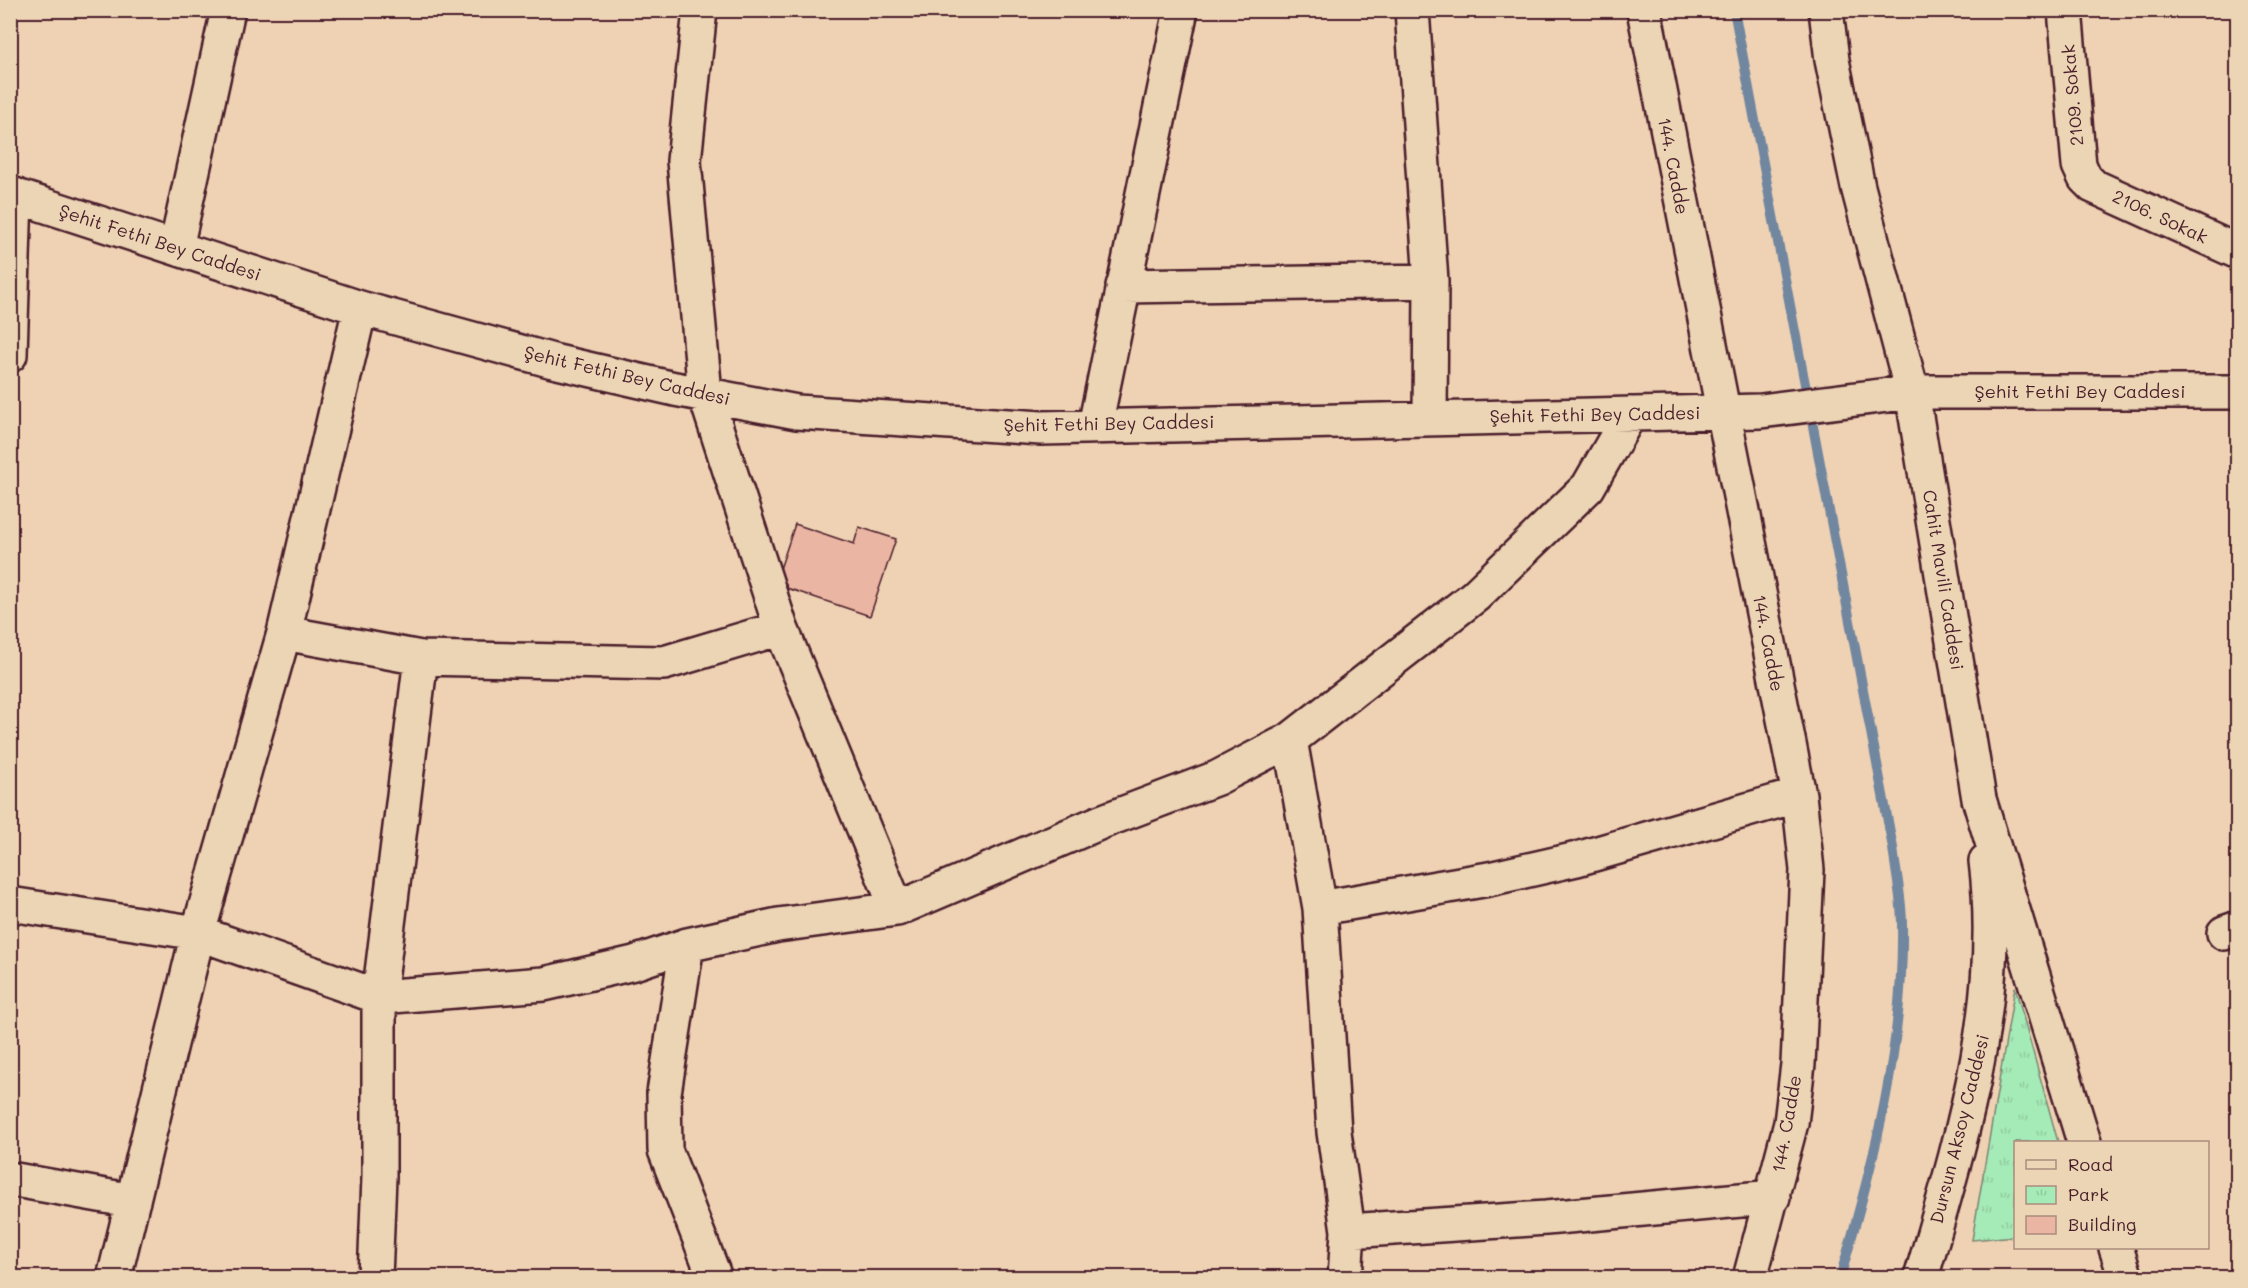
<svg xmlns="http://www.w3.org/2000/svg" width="2248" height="1288" viewBox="0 0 2248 1288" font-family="Mali,sans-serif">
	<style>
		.park { fill: url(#park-tufts); stroke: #788571; stroke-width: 1.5 }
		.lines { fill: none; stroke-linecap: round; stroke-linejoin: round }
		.stream { stroke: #71869f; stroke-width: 10 }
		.building { fill: #ebb5a3; stroke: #4a1f2b; stroke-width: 1.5 }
		.minor-casing { stroke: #4a1f2b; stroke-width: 38 }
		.minor { stroke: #ecd5b5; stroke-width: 33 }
		.labels { text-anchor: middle; stroke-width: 5; stroke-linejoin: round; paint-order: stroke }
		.street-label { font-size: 18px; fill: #4a1f2b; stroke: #ecd5b5 }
	</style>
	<defs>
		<pattern id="park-tufts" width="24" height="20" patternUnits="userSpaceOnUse" patternTransform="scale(1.5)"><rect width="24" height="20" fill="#a5ebb7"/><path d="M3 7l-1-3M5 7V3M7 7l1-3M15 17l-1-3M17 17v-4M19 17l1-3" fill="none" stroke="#90c99e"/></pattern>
	</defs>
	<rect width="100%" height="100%" fill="#efd2b4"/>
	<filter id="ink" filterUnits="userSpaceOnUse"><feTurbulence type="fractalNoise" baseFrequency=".0167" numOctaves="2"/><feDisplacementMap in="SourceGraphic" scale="12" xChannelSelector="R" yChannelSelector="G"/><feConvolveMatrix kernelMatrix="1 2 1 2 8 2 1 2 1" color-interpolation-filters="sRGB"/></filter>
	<g filter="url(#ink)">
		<path class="park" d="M2015 987 2058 1142H2016L2015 1236 1972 1240Z"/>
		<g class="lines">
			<path class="stream" d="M1734 10 1893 848C1896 873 1902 899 1902 925 1904 1046 1874 1162 1840 1278"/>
		</g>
		<path class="building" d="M795 524 854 544 859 527 896 539 870 616 775 584Z"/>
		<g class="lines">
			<g class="minor-casing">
				<path id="minor" d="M700 10 684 161 705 394 781 628 897 909
					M1412 10 1431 281 1430 418
					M1644 10 1799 795 1807 870 1798 1064 1791 1123 1750 1278
					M1826 10 1832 60 1858 187 1912 392 1979 799 2084 1142
					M2065 10 2079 165 2085 178 2093 186 2238 252
					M10 194 360 308 553 361 675 389 797 412 1041 428 1761 411 1912 392H2238
					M176 248 228 10
					M1123 286 1431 281
					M10 355 15 195
					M1095 426 1181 10
					M284 633 421 658 664 663 781 628
					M1290 740 1320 908 1334 1132 1348 1231 1345 1278
					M10 904 198 933 379 997 544 984 634 963 687 945 778 925 897 909 1101 822 1217 778 1290 740 1475 596 1588 487 1630 414
					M1320 908 1489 879 1577 859 1799 795
					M2224 933 2238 928
					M687 945 664 1093 665 1150 715 1278
					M10 1179 133 1201
					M1348 1231 1546 1218 1773 1197
					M2116 1248 2126 1278
					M114 1278 198 933 284 633 360 308
					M375 1278 379 1177V997L421 658
					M1921 1278C1961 1140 2004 1006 1986 861"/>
			</g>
			<use href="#minor" class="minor"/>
		</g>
	</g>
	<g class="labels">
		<g class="street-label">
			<text transform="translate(2073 95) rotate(-95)" y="6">2109. Sokak</text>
			<text transform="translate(1673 166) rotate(79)" y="6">144. Cadde</text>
			<text transform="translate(2160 217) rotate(25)" y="6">2106. Sokak</text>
			<text transform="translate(160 243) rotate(18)" y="6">Şehit Fethi Bey Caddesi</text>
			<text transform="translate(627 376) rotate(13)" y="6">Şehit Fethi Bey Caddesi</text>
			<text x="2080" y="398">Şehit Fethi Bey Caddesi</text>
			<text transform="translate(1595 415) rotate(-1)" y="6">Şehit Fethi Bey Caddesi</text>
			<text transform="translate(1109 424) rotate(-1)" y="6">Şehit Fethi Bey Caddesi</text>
			<text transform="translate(1943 580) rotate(81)" y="6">Cahit Mavili Caddesi</text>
			<text transform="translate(1768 643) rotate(79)" y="6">144. Cadde</text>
			<text transform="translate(1787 1124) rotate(-80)" y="6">144. Cadde</text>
			<text transform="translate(1960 1129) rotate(-76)" y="6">Dursun Aksoy Caddesi</text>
		</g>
	</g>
	<rect width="2248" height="1288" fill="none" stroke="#ecd5b5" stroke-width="36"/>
	<rect x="18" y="18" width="2212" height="1252" fill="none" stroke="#4a1f2b" stroke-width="2" filter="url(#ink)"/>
	<rect x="2014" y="1141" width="195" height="108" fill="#ecd5b5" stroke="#ab8c7e" stroke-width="1.5"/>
	<rect x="2026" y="1160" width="30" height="9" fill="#ecd5b5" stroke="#ab8c7e" stroke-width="1.5"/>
	<text x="2068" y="1171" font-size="18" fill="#4a1f2b">Road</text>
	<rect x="2026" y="1186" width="30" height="18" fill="url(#park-tufts)" stroke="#ab8c7e" stroke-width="1.5"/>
	<text x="2068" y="1201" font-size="18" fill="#4a1f2b">Park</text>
	<rect x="2026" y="1216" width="30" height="18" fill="#ebb5a3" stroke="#ab8c7e" stroke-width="1.5"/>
	<text x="2068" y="1231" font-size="18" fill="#4a1f2b">Building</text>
</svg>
